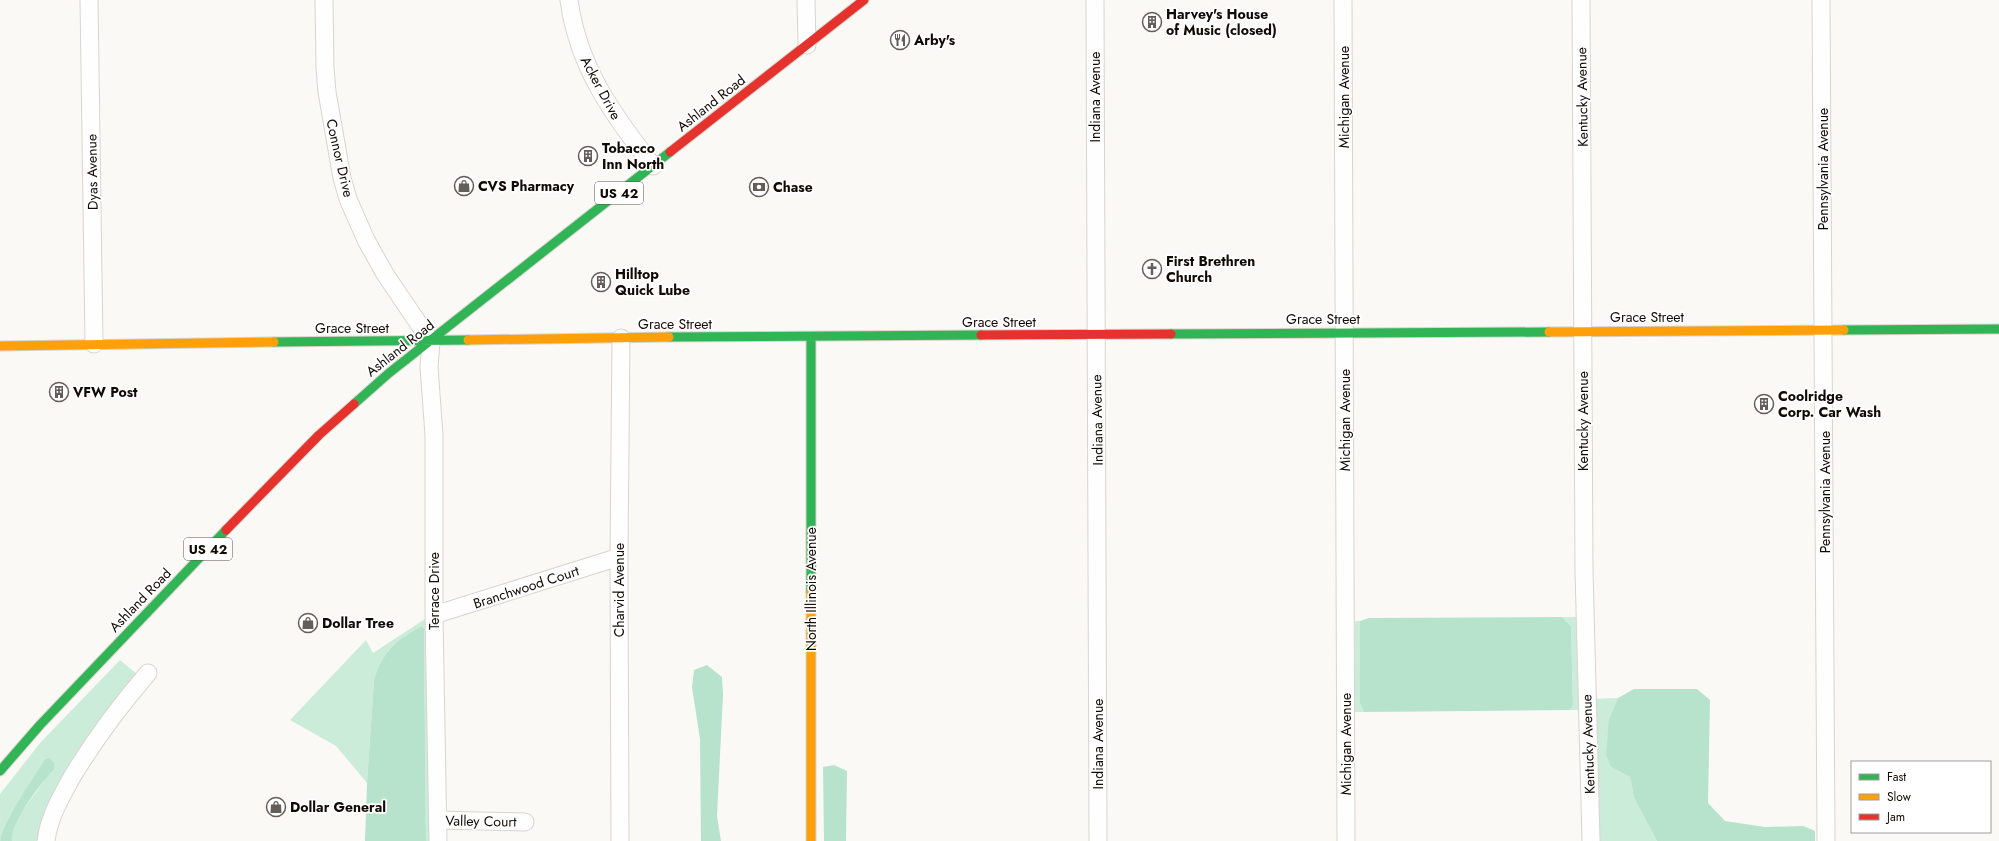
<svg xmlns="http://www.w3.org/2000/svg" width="1999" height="841" viewBox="0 0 1999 841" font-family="Jost,sans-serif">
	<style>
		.green { fill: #ccecda }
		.forest { fill: #b7e3cc }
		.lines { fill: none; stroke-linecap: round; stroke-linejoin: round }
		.street-casing { stroke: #d9d4ce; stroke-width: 19 }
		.fast-casing { stroke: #d9d4ce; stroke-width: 11 }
		.slow-casing { stroke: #d9d4ce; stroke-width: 11 }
		.jam-casing { stroke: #d9d4ce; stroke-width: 11 }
		.street { stroke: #fefefe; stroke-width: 17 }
		.fast { stroke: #30b455; stroke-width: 9 }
		.slow { stroke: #ff9f0a; stroke-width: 9 }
		.jam { stroke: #e5322d; stroke-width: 9 }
		.labels { text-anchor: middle; stroke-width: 3.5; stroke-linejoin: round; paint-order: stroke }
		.shield { fill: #fff; stroke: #58544f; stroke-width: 1 }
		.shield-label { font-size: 13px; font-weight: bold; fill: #110a04 }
		.poi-label { font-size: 14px; font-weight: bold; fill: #110a04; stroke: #fff; text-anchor: start }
		.street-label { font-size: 14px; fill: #110a04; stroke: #fff }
	</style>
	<rect width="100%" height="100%" fill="#fbf9f6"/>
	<path class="green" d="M428 617 431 841H426L424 628 422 626C397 639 382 652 374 680L367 783 336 746 290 720 366 640 373 653Z
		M1562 617H1581L1582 710H1570L1573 705 1571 626Z
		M1355 621H1360V703L1364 712H1355Z
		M120 660 137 674 90 733 64 775 39 841H12C9 821 37 795 45 778 47 773 45 765 45 759L13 813 0 839V794L40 743Z
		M1618 698 1609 719 1611 767 1630 777 1634 798 1657 841H1596L1592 699Z"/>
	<path class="forest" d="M1562 617 1571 626 1573 705 1570 710 1364 712 1360 703V621L1369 618Z
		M422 626 424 628 426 841H365L367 783 374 680C382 652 396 640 422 626Z
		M707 665 722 677 723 695 717 816 721 841H701L700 739 692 687 694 670Z
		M1634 689H1697L1710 700 1708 803 1725 821 1765 827 1803 826 1815 831V841H1657L1634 798 1630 777 1611 767 1606 755 1609 719 1618 698Z
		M50 758 54 763V769C42 782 9 824 12 841H0C3 822 34 777 45 759Z
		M834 765 847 771 846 841H824L823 767Z"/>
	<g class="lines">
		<g class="street-casing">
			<path id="street" d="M89 0 94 344
				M324 0 325 68 327 92 342 178 348 199 366 240 385 274 431 342 429 367 434 435V615L438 841
				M569 0C578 67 613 115 653 166
				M806 0 807 45
				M1095 0 1098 841
				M1343 0 1346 841
				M1581 0 1584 570 1591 841
				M1821 0 1826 841
				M434 615 619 557
				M438 820 525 822
				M46 841C49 817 61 797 72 777 96 737 118 708 148 673
				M620 841 619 557 621 338"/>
		</g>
		<g class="fast-casing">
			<path id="fast" d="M1844 330 1999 329
				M1171 334 1549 332
				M669 337 981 335
				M811 337V592
				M274 342 468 340
				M354 404 389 373 670 152
				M0 771 40 725 226 530"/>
		</g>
		<g class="slow-casing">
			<path id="slow" d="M1549 332 1844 330
				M468 340 669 337
				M0 346 274 342
				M811 592V841"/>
		</g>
		<g class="jam-casing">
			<path id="jam" d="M670 152 864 0
				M981 335 1171 334
				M226 530 319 435 354 404"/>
		</g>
		<use href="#street" class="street"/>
		<use href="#fast" class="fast"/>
		<use href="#slow" class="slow"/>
		<use href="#jam" class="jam"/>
	</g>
	<defs>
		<g id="building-ring" transform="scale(1)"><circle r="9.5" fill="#fff" stroke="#635e59" stroke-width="1.5"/><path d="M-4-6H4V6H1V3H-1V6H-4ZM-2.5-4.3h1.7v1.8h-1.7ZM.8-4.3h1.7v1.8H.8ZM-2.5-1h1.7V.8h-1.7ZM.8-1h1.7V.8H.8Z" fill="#635e59"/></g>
		<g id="restaurant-ring" transform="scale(1)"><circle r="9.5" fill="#fff" stroke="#635e59" stroke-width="1.5"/><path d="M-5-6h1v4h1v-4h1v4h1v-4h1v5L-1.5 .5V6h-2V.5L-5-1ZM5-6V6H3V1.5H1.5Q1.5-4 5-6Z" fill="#635e59"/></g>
		<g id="shop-ring" transform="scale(1)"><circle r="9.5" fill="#fff" stroke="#635e59" stroke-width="1.5"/><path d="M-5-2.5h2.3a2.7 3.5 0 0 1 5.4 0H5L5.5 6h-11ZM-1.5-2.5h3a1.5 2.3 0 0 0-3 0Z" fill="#635e59"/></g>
		<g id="bank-ring" transform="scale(1)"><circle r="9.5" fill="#fff" stroke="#635e59" stroke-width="1.5"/><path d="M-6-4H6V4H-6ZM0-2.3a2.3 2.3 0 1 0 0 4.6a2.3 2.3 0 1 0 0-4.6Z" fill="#635e59"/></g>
		<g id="church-ring" transform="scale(1)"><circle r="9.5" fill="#fff" stroke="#635e59" stroke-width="1.5"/><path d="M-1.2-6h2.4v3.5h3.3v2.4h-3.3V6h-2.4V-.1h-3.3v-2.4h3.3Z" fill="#635e59"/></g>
	</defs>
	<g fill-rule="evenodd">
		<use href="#building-ring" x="1152" y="22"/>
		<use href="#restaurant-ring" x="900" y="40"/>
		<use href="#building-ring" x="588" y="156"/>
		<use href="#shop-ring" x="464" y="186"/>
		<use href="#bank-ring" x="759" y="187"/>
		<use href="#church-ring" x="1152" y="269"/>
		<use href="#building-ring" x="601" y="282"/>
		<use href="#building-ring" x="59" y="392"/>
		<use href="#building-ring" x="1764" y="404"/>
		<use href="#shop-ring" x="308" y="623"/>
		<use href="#shop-ring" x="276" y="807"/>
	</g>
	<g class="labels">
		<g class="shield">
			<rect x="595" y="182" width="48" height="22" rx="3"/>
			<rect x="184" y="538" width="48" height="22" rx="3"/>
		</g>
		<g class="shield-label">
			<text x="619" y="198">US 42</text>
			<text x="208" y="554">US 42</text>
		</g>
		<g class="poi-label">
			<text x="1166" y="19">Harvey's House<tspan x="1166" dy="16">of Music (closed)</tspan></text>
			<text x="914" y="45">Arby's</text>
			<text x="602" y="153">Tobacco<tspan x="602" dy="16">Inn North</tspan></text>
			<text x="478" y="191">CVS Pharmacy</text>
			<text x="773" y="192">Chase</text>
			<text x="1166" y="266">First Brethren<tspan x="1166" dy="16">Church</tspan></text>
			<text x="615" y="279">Hilltop<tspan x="615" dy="16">Quick Lube</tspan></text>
			<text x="73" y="397">VFW Post</text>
			<text x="1778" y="401">Coolridge<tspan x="1778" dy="16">Corp. Car Wash</tspan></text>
			<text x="322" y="628">Dollar Tree</text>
			<text x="290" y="812">Dollar General</text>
		</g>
		<g class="street-label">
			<text transform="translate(601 88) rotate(62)" y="5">Acker Drive</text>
			<text transform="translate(1095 97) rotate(-90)" y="5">Indiana Avenue</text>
			<text transform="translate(1344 97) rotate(-90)" y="5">Michigan Avenue</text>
			<text transform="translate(1582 97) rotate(-91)" y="5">Kentucky Avenue</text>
			<text transform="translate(711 103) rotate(-38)" y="5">Ashland Road</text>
			<text transform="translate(340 158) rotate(77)" y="5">Connor Drive</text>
			<text transform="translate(1823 169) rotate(-90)" y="5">Pennsylvania Avenue</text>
			<text transform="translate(92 172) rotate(-91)" y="5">Dyas Avenue</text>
			<text x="1647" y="322">Grace Street</text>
			<text x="1323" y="324">Grace Street</text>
			<text x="999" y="327">Grace Street</text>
			<text x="675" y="329">Grace Street</text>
			<text x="352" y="333">Grace Street</text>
			<text transform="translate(400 348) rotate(-38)" y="5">Ashland Road</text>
			<text transform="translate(1097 420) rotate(-91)" y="5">Indiana Avenue</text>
			<text transform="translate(1345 420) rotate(-90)" y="5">Michigan Avenue</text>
			<text transform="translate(1583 421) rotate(-90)" y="5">Kentucky Avenue</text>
			<text transform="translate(1825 492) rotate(-90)" y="5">Pennsylvania Avenue</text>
			<text transform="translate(526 587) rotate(-18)" y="5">Branchwood Court</text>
			<text transform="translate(811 589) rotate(-90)" y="5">North Illinois Avenue</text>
			<text transform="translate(619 590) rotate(-90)" y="5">Charvid Avenue</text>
			<text transform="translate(434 591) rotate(-90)" y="5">Terrace Drive</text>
			<text transform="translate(140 600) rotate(-46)" y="5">Ashland Road</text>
			<text transform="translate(1098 744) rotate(-90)" y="5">Indiana Avenue</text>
			<text transform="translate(1346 744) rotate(-90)" y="5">Michigan Avenue</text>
			<text transform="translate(1588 744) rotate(-92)" y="5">Kentucky Avenue</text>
			<text transform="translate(481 821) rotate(1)" y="5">Valley Court</text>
		</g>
	</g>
	<rect x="1851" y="761" width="140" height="72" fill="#ffffff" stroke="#a09d9b"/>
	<rect x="1859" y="774" width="20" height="6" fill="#30b455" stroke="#a09d9b"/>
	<text x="1887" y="781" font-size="12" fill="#110a04">Fast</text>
	<rect x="1859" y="794" width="20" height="6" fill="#ff9f0a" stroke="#a09d9b"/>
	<text x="1887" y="801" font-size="12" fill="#110a04">Slow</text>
	<rect x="1859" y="814" width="20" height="6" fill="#e5322d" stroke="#a09d9b"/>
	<text x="1887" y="821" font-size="12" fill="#110a04">Jam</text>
</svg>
